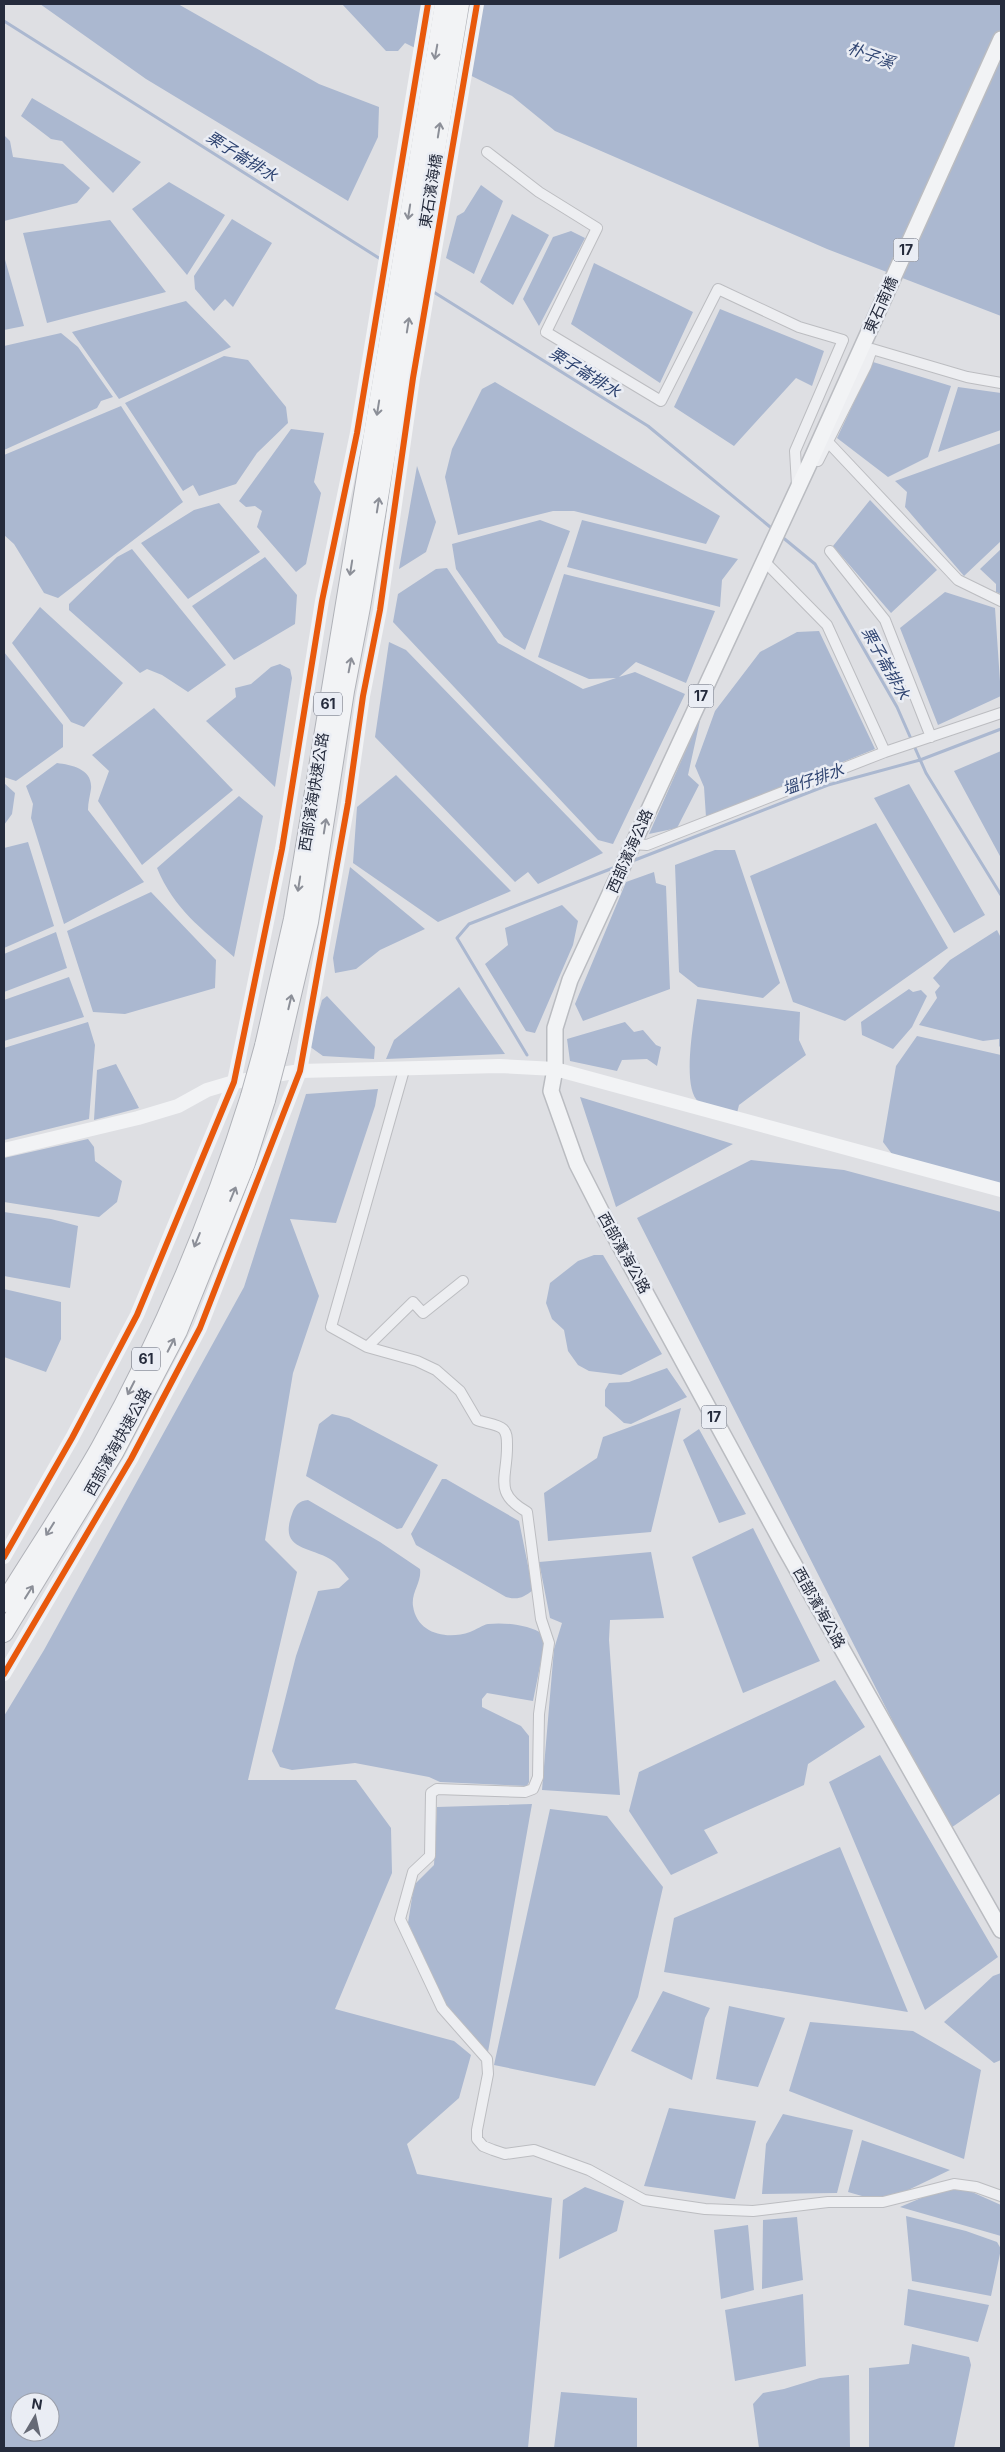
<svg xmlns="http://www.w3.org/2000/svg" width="1005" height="2452" viewBox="0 0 1005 2452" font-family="Inter,'Noto Sans TC',sans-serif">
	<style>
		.water { fill: #abb8d0; fill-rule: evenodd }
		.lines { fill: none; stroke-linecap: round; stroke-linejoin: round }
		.stream { stroke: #abb8d0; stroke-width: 3 }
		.street-casing { stroke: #bcbdc1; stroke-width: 12 }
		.primary-casing { stroke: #babcc1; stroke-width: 18 }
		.highway-casing { stroke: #b0b2b8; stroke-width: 20 }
		.street { stroke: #edeef1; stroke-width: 10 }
		.secondary { stroke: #f2f3f5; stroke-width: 14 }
		.primary { stroke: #f2f3f5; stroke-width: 15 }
		.highway { stroke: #f2f3f5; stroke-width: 18 }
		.highway-bridge-casing { stroke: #b0b2b8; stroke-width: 20; stroke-linecap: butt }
		.highway-bridge { stroke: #f2f3f5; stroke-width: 18 }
		.cycleway-casing { stroke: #eaedf4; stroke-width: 9 }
		.cycleway { stroke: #e8590c; stroke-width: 6 }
		.oneway { stroke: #8c8f98 }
		.labels { text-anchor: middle; stroke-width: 5; stroke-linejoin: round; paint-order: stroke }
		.shield { fill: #eaedf4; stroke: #606573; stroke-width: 1 }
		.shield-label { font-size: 14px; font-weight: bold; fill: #252b3c }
		.street-label { font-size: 15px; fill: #252b3c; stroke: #eaedf4 }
		.water-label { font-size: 16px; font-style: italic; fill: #2f4471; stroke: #eaedf4 }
	</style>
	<rect width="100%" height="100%" fill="#dedfe3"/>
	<path class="water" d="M40 4H178L319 84 379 107 378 137 348 201 146 79Z
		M342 4H1001V316L827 249 555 131 512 96 405 43 398 51H386Z
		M32 98 141 162 113 193 62 141 51 139 21 116Z
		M4 135 10 141 13 157 63 164 90 188 77 203 4 221Z
		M169 182 225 215 187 275 132 209Z
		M481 185 503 201 474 274 446 258 457 216 464 212Z
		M512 214 549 235 513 305 480 282Z
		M232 219 272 243 233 307 225 299 214 311 195 289 194 276Z
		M110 220 166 292 47 323 23 233Z
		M571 231 585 238 539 326 523 299 553 237Z
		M4 256 24 326 4 330Z
		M594 263 693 312 660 383 571 324Z
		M186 301 231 347 119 399 72 332Z
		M720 309 824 351 812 386 796 378 734 446 674 407Z
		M61 333 78 347 113 397 101 401 97 408 4 450V346Z
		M224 356 248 360 286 407 288 423 257 453 236 484 199 496 193 485 183 491 125 403Z
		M873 362 951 386 928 457 888 477 837 438Z
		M495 382 720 516 706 544 574 511H553L458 535 445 477 452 449 482 389Z
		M958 387 1001 393V430L938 452Z
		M121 406 183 502 58 598 44 593 14 544 4 535V455Z
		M291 429 324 433 314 482 321 493 306 564 296 572 257 527 262 511 255 506 246 507 239 501Z
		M1001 443V541L964 576 905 507 907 492 895 481Z
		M417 466 436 522 426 552 399 569Z
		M870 500 937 570 891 613 833 546Z
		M219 503 260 552 188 599 141 543 194 510Z
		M540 520 570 531 525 650 504 637 456 569 452 544Z
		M582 520 738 559 722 580 720 607 567 567Z
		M132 549 226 665 188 692 162 675 147 669 140 673 69 610V604L117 557Z
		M1001 549V594L996 592V584L980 569Z
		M265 557 297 595 295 624 234 660 192 606Z
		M447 568 498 643 583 689 616 678 589 679 538 657 564 574 715 611 686 683 636 662 619 677 635 672 685 694 613 844 598 840 393 622 398 594 436 569Z
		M945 592 995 608 1001 696 938 725 900 628Z
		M40 607 123 683 84 727 71 722 12 643Z
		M819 631 875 749 706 817 704 787 695 766 715 711 760 652 797 632Z
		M389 642 406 650 603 853 538 884 528 872 515 882 375 737Z
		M4 652 63 725V747L16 781 4 777Z
		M280 664 290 669 292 678 275 787 206 721 236 697 235 688 251 684 271 667Z
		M154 708 233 790 142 865 98 801 109 771 92 755Z
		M701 716 688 775 699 785 677 828 649 834Z
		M1001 751V858L954 771Z
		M57 763C72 765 93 769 91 789 90 796 88 802 88 810L144 882 64 924 31 818 33 804 26 786Z
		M396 775 511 891 438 922 353 863 357 807Z
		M4 783 15 793 12 814 4 825Z
		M909 784 985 915 954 933 874 798Z
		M239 796 263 816 234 957C202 929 174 909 157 868Z
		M876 823 948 948 845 1021 793 1002 750 876Z
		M28 842 54 926 4 948V848Z
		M715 850H735L780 983 763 998 698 987 679 972 675 865Z
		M350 867 425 929 380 950 356 969 335 973 333 958Z
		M654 872 656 883 666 886 670 989 583 1021 575 1004 626 882Z
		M151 892 216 960 215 988 125 1014 93 1012 67 931Z
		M562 905 578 921 573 945 535 1033 526 1031 485 964 508 945 505 928Z
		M997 930 1001 938V1048L999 1046V1039L983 1041 919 1025 937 998 935 992 940 986 933 978 950 960Z
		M56 932 67 968 4 992V954Z
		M69 977 84 1017 4 1041V1000Z
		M459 987 505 1054 386 1059 394 1040Z
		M909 989 913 992 921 990 927 996 912 1027 893 1049 862 1035 861 1022Z
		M327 996 375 1047 374 1059 323 1056 309 1046 322 1000Z
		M697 999 800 1012 799 1040 806 1055 739 1105 737 1113C726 1110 708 1108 699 1102 681 1089 694 1020 697 999Z
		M88 1022 95 1045 89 1119 4 1140V1048Z
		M625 1022 634 1032 643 1030 656 1045 661 1047 657 1066 647 1059 622 1060 617 1071 570 1061 567 1039Z
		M917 1036 1001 1055V1186L895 1158 883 1142 896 1066Z
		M116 1064 139 1108 94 1120 97 1070Z
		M378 1089 375 1106 336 1223 290 1219 319 1296 293 1373 265 1540 297 1572 248 1780H356L391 1828 392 1873 335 2009 454 2041 471 2055 459 2098 407 2144 417 2174 552 2198 528 2448H4V1716L44 1650 244 1287 306 1094ZM20 2402H50V2432H20Z
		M580 1097 733 1144 616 1207Z
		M88 1139 94 1147 95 1161 122 1181 117 1202 99 1217 4 1202V1158Z
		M751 1160 844 1170 1001 1212V1793L948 1830 637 1218Z
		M4 1212 51 1219 78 1226 70 1288 4 1276Z
		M594 1255H603L662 1354 621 1375 589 1371 578 1365 568 1351 564 1330 552 1319 546 1303 550 1283 578 1261Z
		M4 1289 61 1302V1339L46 1372 4 1357Z
		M667 1368 687 1397 631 1424 624 1423 605 1406V1390L609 1383 629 1382Z
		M681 1408 651 1532 548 1541 544 1493 597 1458 603 1437Z
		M332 1414 349 1418 438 1465 402 1528 397 1529 306 1476 319 1424Z
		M699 1429 746 1514 719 1523 683 1440Z
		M442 1479H446L519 1521 533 1590C523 1598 518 1600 506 1597L416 1545 411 1534Z
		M308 1500 380 1542 420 1569C422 1582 411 1592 413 1606 417 1634 447 1640 470 1632 476 1630 482 1625 488 1624 505 1622 529 1625 543 1634L544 1646 533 1701 487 1693 482 1699V1707L521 1726 529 1736V1782L527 1786 440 1782 429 1777 355 1763 292 1770 280 1767 272 1751 296 1656 318 1591 339 1588 349 1579C343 1572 337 1563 330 1559 307 1546 279 1550 292 1514 295 1505 299 1501 308 1500Z
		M753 1528 820 1661 743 1693 692 1557Z
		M651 1552 664 1618 610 1620 609 1640 620 1795 542 1790 554 1649 562 1623 550 1618 539 1562Z
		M835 1680 865 1727 808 1764 804 1785 704 1830 718 1853 671 1875 629 1811 639 1772Z
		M880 1755 998 1957 925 2010 829 1782Z
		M532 1804 488 2052 447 2007 408 1923 414 1885 434 1865 437 1807Z
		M550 1809 607 1816 663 1887 638 1997 595 2086 494 2065Z
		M840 1847 908 2012 664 1972 674 1918Z
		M1001 1973V2060L994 2063 944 2022 993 1976Z
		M663 1991 710 2008 705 2018 692 2080 631 2051Z
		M729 2006 785 2018 758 2087 716 2079Z
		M810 2022 913 2031 981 2070 964 2159 789 2091Z
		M669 2108 756 2121 735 2199 644 2186Z
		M783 2114 853 2130 837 2193 762 2194 766 2144Z
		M862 2140 950 2170 883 2202 848 2192Z
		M954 2184 1001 2205V2236L900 2207Z
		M585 2187 624 2201 617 2231 559 2259 563 2200Z
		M906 2216 966 2231 997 2242 1001 2249 991 2296 912 2281Z
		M797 2217 803 2280 762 2289 763 2220Z
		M748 2225 754 2290 721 2299 714 2230Z
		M908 2289 989 2305 978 2342 904 2325Z
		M803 2294 806 2366 735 2381 725 2310Z
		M912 2344 969 2357 971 2365 954 2448H869V2368L909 2364Z
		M849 2375 850 2448H759L753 2404 763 2393 784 2389 820 2378Z
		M561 2392 637 2398V2448H554Z"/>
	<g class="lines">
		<path class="stream" d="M4 21 382 260
			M432 291 648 426 775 531
			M781 536 815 564 897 707 926 773 1001 895
			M635 860 828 785 920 760 1001 729
			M527 1055 457 938 469 924 613 868"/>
		<g class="street-casing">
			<path id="street" d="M487 152 539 192 597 228 546 332 661 401 718 289 799 327 843 340 795 451 797 485
				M828 442 958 580 1001 601
				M818 461 866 366 872 349 967 377 1001 383
				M830 551 885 620 931 737
				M763 560 827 625 885 752
				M633 844 647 845 885 752 1001 713
				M404 1070 331 1327 367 1347 417 1361 436 1370 460 1391 477 1420C484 1423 498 1424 503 1429 507 1433 507 1438 507 1444 508 1478 492 1492 527 1512L541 1619 549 1643 539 1714 538 1777 533 1789 525 1792 437 1789 431 1793 430 1856 413 1872 400 1919 442 2008 487 2059 488 2074 477 2130V2139L483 2146 493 2150 505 2154 534 2150 589 2170 644 2200 705 2209 753 2211 828 2202H883L954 2184 976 2187 1001 2196
				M367 1347 413 1302 423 1313 463 1281"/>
		</g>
		<g class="primary-casing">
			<path id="primary" d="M1001 39 810 462 570 980 555 1028V1069L551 1091 577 1164 602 1213 786 1550 1001 1930"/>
		</g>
		<g class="highway-casing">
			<path id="highway" d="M264 1046 293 919 444 4
				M279 1050 309 922 345 691 361 607 460 4
				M4 1603C36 1551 70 1501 100 1448 162 1337 212 1217 250 1096
				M4 1633 114 1453 178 1331 246 1163 266 1100"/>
		</g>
		<use href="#street" class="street"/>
		<path class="secondary" d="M4 1150 138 1118 178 1106 207 1090 234 1082 300 1071 499 1066 555 1069 1001 1190
			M4 1557 72 1438 137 1315 234 1082 282 849 322 601 357 433 428 4
			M4 1674 131 1459 200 1328 300 1071 348 803 363 696 380 610 413 378 477 4"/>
		<use href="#primary" class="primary"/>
		<use href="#highway" class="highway"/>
		<g class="highway-bridge-casing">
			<path id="highway-bridge" d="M250 1096 264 1046
				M266 1100 279 1050"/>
		</g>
		<use href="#highway-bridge" class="highway-bridge"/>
		<g class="cycleway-casing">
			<path id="cycleway" d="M4 1557 72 1438 137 1315 234 1082 282 849 322 601 357 433 428 4
				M4 1674 131 1459 200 1328 300 1071 348 803 363 696 380 610 413 378 477 4"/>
		</g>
		<use href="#cycleway" class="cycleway"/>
	</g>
	<defs><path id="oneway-shaft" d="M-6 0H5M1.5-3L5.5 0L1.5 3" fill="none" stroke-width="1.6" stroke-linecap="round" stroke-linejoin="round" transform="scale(1.25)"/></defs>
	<g class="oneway">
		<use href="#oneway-shaft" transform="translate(436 52) rotate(100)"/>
		<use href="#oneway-shaft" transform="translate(439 130) rotate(-81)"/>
		<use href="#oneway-shaft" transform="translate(409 212) rotate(99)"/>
		<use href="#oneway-shaft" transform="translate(408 325) rotate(-81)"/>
		<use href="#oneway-shaft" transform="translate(378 408) rotate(99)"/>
		<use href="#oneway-shaft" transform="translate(378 505) rotate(-81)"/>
		<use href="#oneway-shaft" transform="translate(351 568) rotate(99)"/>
		<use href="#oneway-shaft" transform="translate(350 665) rotate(-79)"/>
		<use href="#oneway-shaft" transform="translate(325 826) rotate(-81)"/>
		<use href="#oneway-shaft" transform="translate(299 884) rotate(99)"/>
		<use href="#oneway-shaft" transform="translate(290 1002) rotate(-77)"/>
		<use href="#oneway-shaft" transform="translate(233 1194) rotate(-68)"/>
		<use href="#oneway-shaft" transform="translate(197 1240) rotate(112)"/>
		<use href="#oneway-shaft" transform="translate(171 1345) rotate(-63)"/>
		<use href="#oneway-shaft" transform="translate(131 1388) rotate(117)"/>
		<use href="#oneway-shaft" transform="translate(50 1529) rotate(122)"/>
		<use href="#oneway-shaft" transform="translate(29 1592) rotate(-58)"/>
	</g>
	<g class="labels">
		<g class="shield">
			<rect x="893.5" y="238.5" width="25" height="23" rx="4"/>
			<rect x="688.5" y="684.5" width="25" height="23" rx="4"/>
			<rect x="314" y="692.5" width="28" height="23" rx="4"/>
			<rect x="132" y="1347.5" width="28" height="23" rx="4"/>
			<rect x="701.5" y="1405.5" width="25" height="23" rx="4"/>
		</g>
		<g class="shield-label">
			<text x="906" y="255">17</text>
			<text x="701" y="701">17</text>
			<text x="328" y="709">61</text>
			<text x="146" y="1364">61</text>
			<text x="714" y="1422">17</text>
		</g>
		<g class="street-label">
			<text transform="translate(431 191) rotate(-81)" y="5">東石濱海橋</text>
			<text transform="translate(881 305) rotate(-66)" y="5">東石南橋</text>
			<text transform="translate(314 792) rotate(-81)" y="5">西部濱海快速公路</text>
			<text transform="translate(630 851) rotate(-66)" y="5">西部濱海公路</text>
			<text transform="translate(624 1253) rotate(61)" y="5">西部濱海公路</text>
			<text transform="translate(118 1442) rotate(-61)" y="5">西部濱海快速公路</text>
			<text transform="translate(819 1608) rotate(61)" y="5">西部濱海公路</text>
		</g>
		<g class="water-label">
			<text transform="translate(871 55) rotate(20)" y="6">朴子溪</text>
			<text transform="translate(242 156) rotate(32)" y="6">栗子崙排水</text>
			<text transform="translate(585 372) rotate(32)" y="6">栗子崙排水</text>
			<text transform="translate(886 663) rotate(61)" y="6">栗子崙排水</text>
			<text transform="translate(813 779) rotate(-19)" y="6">塭仔排水</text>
		</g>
	</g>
	<rect width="1005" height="2452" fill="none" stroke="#252b3c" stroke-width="10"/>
	<g transform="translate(35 2417) rotate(9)"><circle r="24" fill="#eaedf4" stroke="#9b9faa"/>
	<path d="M0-4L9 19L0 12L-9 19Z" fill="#666a76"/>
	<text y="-8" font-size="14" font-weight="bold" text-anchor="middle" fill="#252b3c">N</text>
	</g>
</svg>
